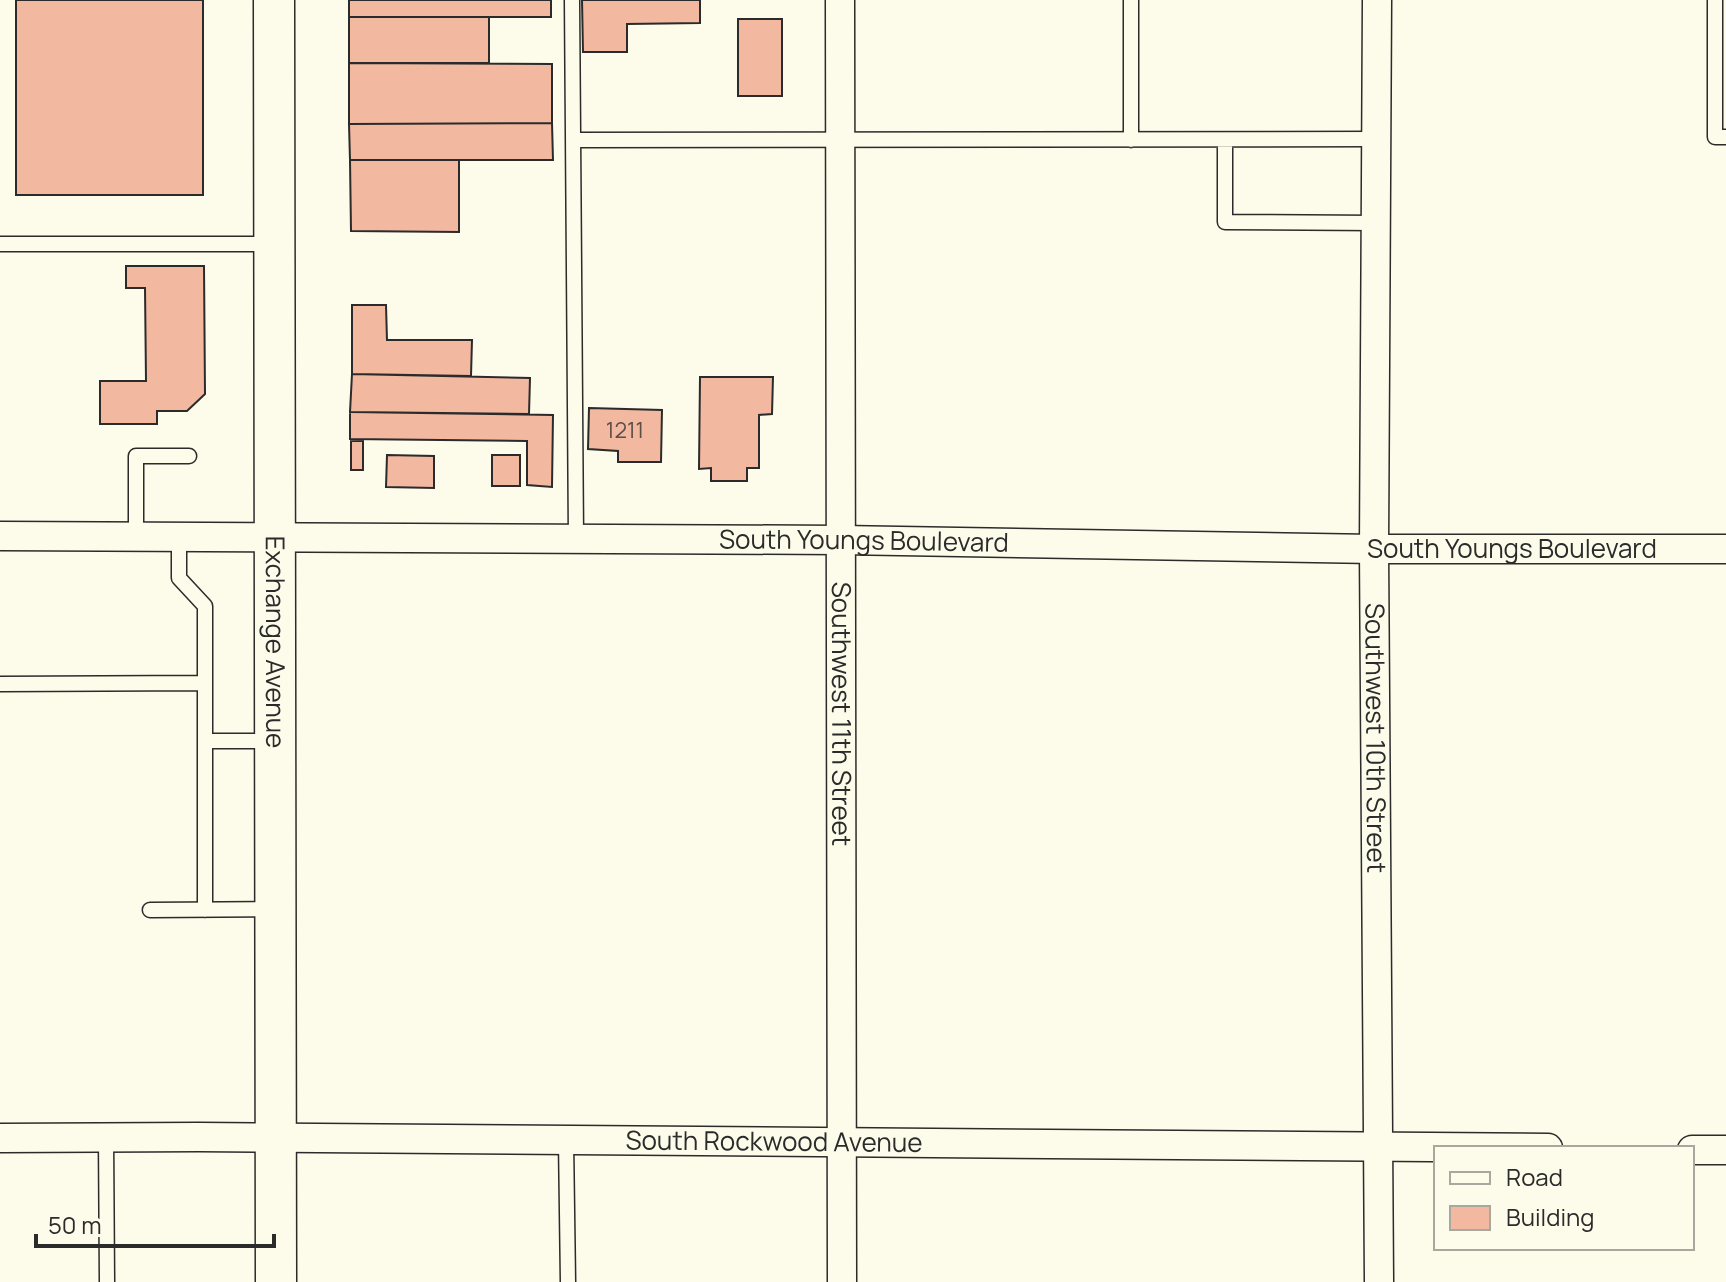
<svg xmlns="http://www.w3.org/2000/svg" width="1726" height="1282" viewBox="0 0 1726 1282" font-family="Manrope,sans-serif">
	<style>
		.building { fill: #f2b8a0; stroke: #2b2b2b; stroke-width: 2 }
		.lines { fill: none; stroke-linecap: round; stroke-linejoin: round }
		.lane-casing { stroke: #2b2b2b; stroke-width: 17 }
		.street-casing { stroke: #2b2b2b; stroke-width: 31 }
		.secondary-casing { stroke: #2b2b2b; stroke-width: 43 }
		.lane { stroke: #fdfbea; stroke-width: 14 }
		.street { stroke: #fdfbea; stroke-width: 28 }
		.secondary { stroke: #fdfbea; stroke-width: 40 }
		.labels { text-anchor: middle; stroke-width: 6; stroke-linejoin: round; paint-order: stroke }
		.number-label { font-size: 22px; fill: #5d4e48 }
		.street-label { font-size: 26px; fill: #2b2b2b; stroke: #fdfbea }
	</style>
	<rect width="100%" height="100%" fill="#fdfbea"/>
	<path class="building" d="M16 0H203V195H16Z
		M349 0H551V17H349Z
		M582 0H700V23L627 24V52H583Z
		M349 17H489V63H349Z
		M738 19H782V96H738Z
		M349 63 552 64V123L349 124Z
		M552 123 553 160H350L349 124Z
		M350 160H459V232L351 231Z
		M126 266H204L205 394 187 411H157V424H100V381H146L145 288H126Z
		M352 305H386L387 340H472L471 376 352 374Z
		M352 374 530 378 529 414 350 412Z
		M700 377H773L772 414 759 415V468H747V481H711V468L699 469Z
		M589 408 662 410 661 462H618V451L588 449Z
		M350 412 553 415 552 487 527 485V441L350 439Z
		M351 441H363V470H351Z
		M387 455 434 456V488L386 487Z
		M492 455H520V486H492Z"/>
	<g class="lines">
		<g class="lane-casing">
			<path id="lane" d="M572 0 576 539
				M1715 0V137H1726
				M573 140 1377 139
				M1131 140V0
				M1225 140V222L1376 223
				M0 244H270
				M136 538V456H189
				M179 538V578L205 606V910
				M0 684 205 683
				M205 741H272
				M150 910 274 909
				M106 1137 107 1282
				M566 1140 568 1282"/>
		</g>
		<g class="street-casing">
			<g id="street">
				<path id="s1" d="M840 0 842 1282"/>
				<path id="s2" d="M1377 0 1374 549 1379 1282"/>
				<path id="s3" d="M0 536 841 540 1374 549H1726"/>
				<path id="s4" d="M0 1138 199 1137 1548 1148"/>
				<path d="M1692 1150H1726"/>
			</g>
		</g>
		<g class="secondary-casing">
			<g id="secondary">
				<path id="s5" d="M274 0 276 1282"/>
			</g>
		</g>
		<use href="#lane" class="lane"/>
		<use href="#street" class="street"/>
		<use href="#secondary" class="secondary"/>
	</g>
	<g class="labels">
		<g class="number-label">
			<text x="625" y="438">1211</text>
		</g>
		<g class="street-label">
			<text dy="9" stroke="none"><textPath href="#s3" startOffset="864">South Youngs Boulevard</textPath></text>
			<text dy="9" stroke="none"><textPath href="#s3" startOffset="1512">South Youngs Boulevard</textPath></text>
			<text dy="9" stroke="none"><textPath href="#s5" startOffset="642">Exchange Avenue</textPath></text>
			<text dy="9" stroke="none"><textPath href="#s1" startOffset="714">Southwest 11th Street</textPath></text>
			<text dy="9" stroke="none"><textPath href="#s2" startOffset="738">Southwest 10th Street</textPath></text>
			<text dy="9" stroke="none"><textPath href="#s4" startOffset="774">South Rockwood Avenue</textPath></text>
		</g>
	</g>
	<rect x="1434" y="1146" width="260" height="104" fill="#fdfbea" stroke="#a9a89e" stroke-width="2"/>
	<rect x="1450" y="1172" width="40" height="12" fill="#fdfbea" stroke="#a9a89e" stroke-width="2"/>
	<text x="1506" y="1186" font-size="24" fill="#2b2b2b">Road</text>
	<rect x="1450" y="1206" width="40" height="24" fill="#f2b8a0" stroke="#a9a89e" stroke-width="2"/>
	<text x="1506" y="1226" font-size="24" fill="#2b2b2b">Building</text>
	<path d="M36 1234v12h238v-12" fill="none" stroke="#2b2b2b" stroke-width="4"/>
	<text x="48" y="1234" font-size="24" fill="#2b2b2b" stroke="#fdfbea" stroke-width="6" paint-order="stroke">50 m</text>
</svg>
